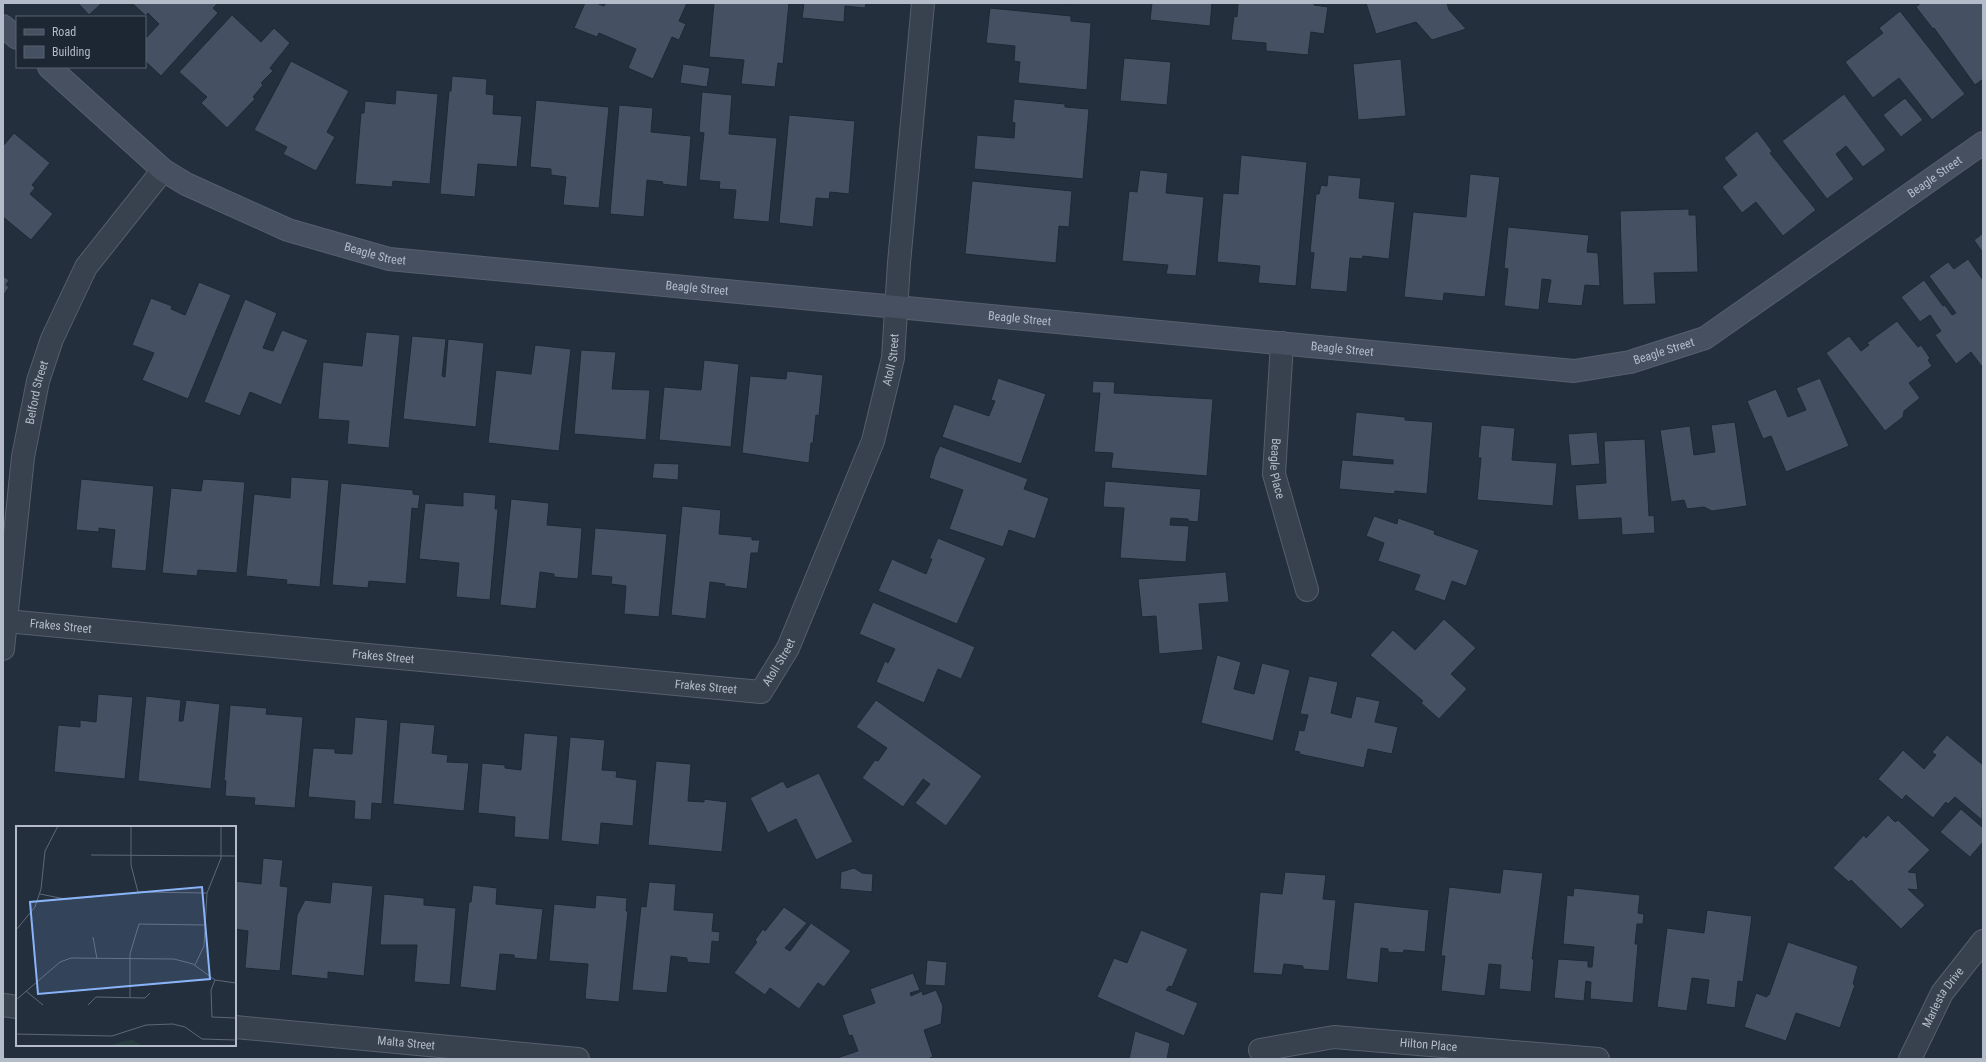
<svg xmlns="http://www.w3.org/2000/svg" width="1986" height="1062" viewBox="0 0 1986 1062" font-family="'Roboto Condensed',sans-serif">
	<style>
		.building { fill: #455162; stroke: #1f2835 }
		.lines { fill: none; stroke-linecap: round; stroke-linejoin: round }
		.street-casing { stroke: #565f6c; stroke-width: 24 }
		.secondary-casing { stroke: #565f6c; stroke-width: 24 }
		.street { stroke: #38414e; stroke-width: 22 }
		.secondary { stroke: #465061; stroke-width: 22 }
		.labels { text-anchor: middle; stroke-width: 3; stroke-linejoin: round; paint-order: stroke }
		.street-label { font-size: 12px; fill: #b4bcc9; stroke: #1d2633 }
		.inset-road { fill: none; stroke: #5e6776; stroke-width: 1 }
		.view { fill: #8ab4f8; fill-opacity: 0.15; stroke: #8ab4f8; stroke-width: 2 }
		.inset-edge { fill: none; stroke: #b4bcc9; stroke-width: 2 }
	</style>
	<rect width="100%" height="100%" fill="#242f3e"/>
	<path class="building" d="M78 3H102L89 15Z
		M132 3H218L213 8 218 13 161 76 145 61V39L159 24 148 13 146 16Z
		M585 3H596L604 6 606 3H687L679 21 686 24 679 40 672 37 653 79 628 68 636 49 599 33 597 37 574 28Z
		M714 3H789L783 64 778 63 775 87 741 84 744 60 709 57Z
		M804 3H866L865 8 845 6 844 22 802 18Z
		M1051 3H1075L1074 5Z
		M1152 3H1212L1210 26 1150 20Z
		M1238 3H1314V5L1328 7 1324 34 1311 32 1308 55 1266 51V43L1231 40 1234 16 1237 17Z
		M1366 3H1447L1449 10 1466 29 1432 40 1416 22 1376 34Z
		M1921 3H1983V79L1975 85 1934 28 1933 29 1916 7Z
		M990 8 1071 16V21L1091 23 1087 90 1018 83 1020 62 1014 61 1015 46 986 43Z
		M1900 11 1965 94 1932 120 1899 78 1873 98 1845 62 1883 33 1879 28Z
		M232 15 261 42 274 28 290 43 270 68 273 71 261 83 263 85 253 97 255 99 227 128 201 103 207 97 179 72Z
		M1124 58 1171 62 1167 105 1120 101Z
		M1401 59 1406 116 1358 120 1353 64Z
		M291 61 349 91 327 132 335 137 316 171 283 154 287 147 254 130Z
		M683 64 710 68 707 87 680 83Z
		M452 76 487 79 486 94 494 95 493 114 522 116 517 167 478 164 475 197 440 194 449 91H451Z
		M396 90 438 94 430 184 393 181 392 187 355 184 361 113H364L365 101 395 104Z
		M702 92 732 95 729 134 777 138 769 222 733 219 736 190 719 189 720 182 699 180 704 133 699 132Z
		M1844 94 1886 150 1863 167 1846 146 1836 154 1854 179 1827 199 1782 141Z
		M1905 98 1923 120 1901 137 1883 115Z
		M1014 99 1065 104V107L1089 109 1083 179 974 169 977 135 1014 138 1015 123 1012 122Z
		M536 100 609 107 599 208 563 205 566 177 551 175V169L530 167Z
		M619 105 653 108 651 132 691 136 687 187 662 184 663 182 647 180 644 217 610 214Z
		M789 115 855 121 849 194 830 192 829 199 816 198 813 227 779 223Z
		M1757 131 1772 151 1770 153 1816 210 1783 236 1756 202 1742 213 1722 187 1737 175 1724 158Z
		M14 133 50 163 32 185 35 188 30 194 53 214 31 240 3 217V146Z
		M1241 155 1307 162 1296 286 1258 283 1260 266 1217 262 1223 193 1238 194Z
		M1140 170 1168 173 1166 193 1204 197 1196 276 1166 274 1168 265 1122 261 1129 191 1137 192Z
		M1470 174 1500 177 1485 297 1444 293 1443 301 1404 297 1413 212 1466 217Z
		M1328 175 1361 178 1359 198 1395 202 1389 259 1363 256 1362 259 1350 258 1347 292 1310 289 1314 253 1310 252 1316 194H1319L1321 185 1327 186Z
		M972 181 1072 191 1069 227 1059 226 1056 263 965 254Z
		M1689 209V215H1696L1698 272 1654 273 1656 304 1623 305 1620 211Z
		M1508 227 1589 235 1587 252 1598 253 1600 286 1585 285 1582 306 1547 303 1551 280 1542 279 1539 310 1504 306 1508 269 1504 268Z
		M1983 233V253L1974 240Z
		M1968 259 1983 280V368L1971 352 1956 364 1935 335 1941 331 1930 315 1920 322 1901 297 1924 280 1943 306 1945 305 1952 315 1956 313 1929 276 1948 262 1954 269Z
		M3 276 9 280 6 285 9 287 3 296Z
		M199 282 231 295 188 399 142 380 154 353 132 345 151 298 172 306 171 309 185 315Z
		M245 299 277 313 263 348 273 351 282 330 308 340 281 405 250 392 240 416 204 402Z
		M1897 321 1918 347 1921 345 1930 358 1928 360 1932 366 1909 383 1920 398 1904 411 1903 417 1885 431 1826 353 1849 336 1861 351 1869 345 1867 343Z
		M366 332 400 335 389 448 347 444 349 421 318 419 323 362 362 366Z
		M412 336 446 339 442 376 445 377 448 339 484 343 476 427 403 419Z
		M535 345 571 349 559 451 488 443 496 370 531 374Z
		M581 350 616 352 612 389 650 390 646 440 574 434Z
		M704 360 739 364 731 447 659 440 664 387 701 390Z
		M787 371 823 375 819 416 816 415 813 443H811L809 463 742 453 750 376 786 379Z
		M998 378 1046 394 1021 464 942 437 954 404 989 416 995 401 991 400Z
		M1820 378 1849 446 1786 472 1771 436 1763 439 1747 401 1776 389 1788 417 1806 410 1796 388Z
		M1093 381 1115 382 1114 393 1213 399 1207 476 1111 468 1113 453 1094 452 1100 393H1092Z
		M1356 412 1405 417V420L1433 422 1427 494 1395 491 1394 494 1339 489 1342 460 1393 464V460L1352 456Z
		M1735 422 1747 506 1712 511 1704 507 1687 509 1684 500 1671 502 1660 430 1690 426 1694 455 1715 452 1711 425Z
		M1481 425 1515 428 1512 460 1557 463 1553 506 1477 500 1481 458H1478Z
		M1597 432 1600 464 1571 466 1568 434Z
		M1645 439 1649 516 1654 515 1655 533 1622 535 1621 518 1578 520 1575 485 1606 483 1604 441Z
		M940 446 1028 479 1024 489 1049 498 1035 539 1009 530 1003 547 949 529 963 490 929 478 935 456Z
		M654 463 679 464 678 480 652 478Z
		M291 477 329 480 320 587 286 584 287 580 246 576 254 494 290 498Z
		M81 479 154 486 146 571 111 568 115 530 99 528V532L76 530Z
		M203 479 245 482 237 573 198 570 197 576 162 573 171 488 201 491Z
		M1105 481 1201 489 1198 522 1188 521V519L1171 518 1170 525 1189 526 1186 562 1120 558 1124 508 1103 507Z
		M341 483 413 490V494L420 495 418 509 412 508 406 584 369 581 368 588 332 585Z
		M463 492 496 495 495 509H498L490 600 456 597 459 563 419 559 425 503 463 506Z
		M511 499 549 503 547 525 582 528 578 579 554 577V574L540 572 536 609 500 605Z
		M682 506 721 510 719 534 752 537V540H760L758 553H751L747 589 724 586 725 584 710 582 706 619 671 615Z
		M1374 516 1397 524 1398 518 1435 531 1434 534 1479 550 1466 586 1452 581 1445 601 1414 590 1420 575 1378 561 1384 543 1366 536Z
		M595 528 667 534 659 617 624 614 626 586 611 584 612 577 591 575Z
		M938 538 986 558 957 624 878 591 892 559 926 574 932 559H929Z
		M1226 572 1229 602 1199 604 1203 650 1159 654 1156 616 1142 617 1138 579Z
		M873 602 975 647 961 679 938 669 924 703 876 682 885 661 888 663 895 649 859 634Z
		M1444 619 1476 648 1451 674 1467 689 1439 719 1421 703 1423 701 1370 655 1393 630 1415 650Z
		M1217 655 1241 662 1234 689 1254 694 1262 663 1290 670 1273 741 1201 723Z
		M1309 676 1338 682 1331 713 1351 718 1356 696 1380 701 1375 722 1398 727 1392 754 1368 749 1364 768 1299 754 1300 752 1294 751 1299 730 1304 731 1308 715 1300 714Z
		M98 694 133 697 125 779 54 772 58 725 80 727V720L96 722Z
		M146 696 181 700 179 721H183L186 700 220 704 211 789 138 781Z
		M876 700 982 776 946 826 915 803 930 784 923 779 903 807 862 778 875 760 878 761 887 748 856 727Z
		M230 705 267 708 266 714 303 717 295 808 254 805 255 798 225 796 226 781 224 780Z
		M355 717 388 720 382 804 372 803 371 820 354 819 355 801 308 797 313 748 335 749V753L352 754Z
		M400 722 435 725 432 753 448 755 447 762 469 763 464 811 393 804Z
		M524 733 558 736 549 840 514 837 515 817 478 813 482 763 505 765V768L521 770Z
		M1947 735 1983 765 1982 820 1955 797 1948 804 1946 802 1933 818 1906 795 1902 800 1878 779 1903 750 1924 769 1936 755 1932 752Z
		M570 737 605 740 602 770 617 771 616 777 637 780 633 826 601 823 599 845 561 841Z
		M656 761 691 764 688 801 704 802V799L727 802 722 852 648 845Z
		M819 773 853 842 816 860 796 819 768 833 750 798 783 781 787 788Z
		M1961 809 1983 828V842L1970 857 1940 832Z
		M1888 815 1895 822 1898 820 1930 850 1908 872 1916 873 1918 890 1908 889 1925 905 1901 929 1851 880 1849 882 1833 868 1864 835 1866 838Z
		M263 858 283 860 280 886 288 887 280 971 245 968 248 931 235 929V881L261 884Z
		M854 868 862 873 873 874 872 892 840 889 841 872Z
		M1503 869 1543 873 1532 959H1534L1531 992 1499 989 1501 965 1489 964 1485 996 1441 991 1445 956H1441L1449 887 1500 893Z
		M1285 872 1326 875 1323 899 1336 900 1329 971 1303 969V966L1284 964 1282 975 1253 973 1260 892 1282 894Z
		M332 882 373 886 364 976 328 972V979L291 975 297 915 305 900 330 903Z
		M649 882 676 884 674 910 714 913 712 931 720 932 719 942 712 941 710 964 687 962V958L671 956 667 993 632 990 641 906 646 907Z
		M473 885 497 888 496 904 543 909 537 960 514 958V955L500 954 496 991 460 987 469 902H471Z
		M1574 888 1640 895 1638 913 1644 914 1643 924H1637L1635 944H1638L1633 1003 1590 999 1591 982 1586 981 1584 1001 1554 998 1558 959 1588 961V967H1592L1594 947 1563 944 1567 895 1573 896Z
		M384 894 424 898V905L456 908 450 985 414 982 417 945H380Z
		M596 895 627 898 626 911H628L619 1002 585 999 588 964 549 961 554 904 595 908Z
		M1354 902 1429 910 1425 952 1404 950 1403 953 1388 952V949L1381 948 1378 983 1346 979Z
		M784 907 807 923 785 948 790 951 811 923 851 951 824 987 818 983 799 1009 770 988 765 995 734 973 757 942 755 940 763 929 765 931Z
		M1707 910 1752 916 1743 982 1738 981 1735 1008 1706 1004 1709 980 1692 978 1687 1011 1657 1007 1667 928 1704 933Z
		M1141 930 1188 949 1172 987 1169 986 1166 990 1198 1003 1184 1036 1097 997 1114 958 1127 963Z
		M1788 942 1858 966 1853 984 1855 985 1840 1028 1796 1013 1786 1041 1744 1027 1756 993 1767 997V995H1769Z
		M927 960 947 962 945 986 925 985Z
		M913 973 920 990 910 993 911 996 922 991 923 995 936 990 943 1006 941 1024 924 1030 933 1057 927 1059H834L858 1051 852 1035 849 1036 842 1015 875 1003 870 989Z
		M1135 1031 1170 1043 1167 1059H1129Z"/>
	<g class="lines">
		<g class="street-casing">
			<g id="street">
				<path id="s1" d="M1282 343 1274 474 1307 590"/>
				<path id="s2" d="M6 621 761 692 788 648 873 441 893 358 899 263 923 3"/>
				<path id="s3" d="M3 649 23 457 38 381 52 339 86 267 163 170"/>
				<path d="M3 1005 17 1007"/>
				<path id="s4" d="M235 1027 578 1059"/>
				<path id="s5" d="M1260 1050 1334 1037 1598 1059"/>
				<path id="s6" d="M1910 1059 1942 993 1983 941"/>
			</g>
		</g>
		<g class="secondary-casing">
			<g id="secondary">
				<path d="M3 26 17 38"/>
				<path id="s7" d="M49 67 163 170 186 184 288 230 389 259 1574 371 1630 362 1705 338 1983 143"/>
			</g>
		</g>
		<use href="#street" class="street"/>
		<use href="#secondary" class="secondary"/>
	</g>
	<g class="labels">
		<g class="street-label">
			<text dy="4" stroke="none"><textPath href="#s7" startOffset="2004">Beagle Street</textPath></text>
			<text dy="4" stroke="none"><textPath href="#s7" startOffset="383">Beagle Street</textPath></text>
			<text dy="4" stroke="none"><textPath href="#s7" startOffset="707">Beagle Street</textPath></text>
			<text dy="4" stroke="none"><textPath href="#s7" startOffset="1031">Beagle Street</textPath></text>
			<text dy="4" stroke="none"><textPath href="#s7" startOffset="1355">Beagle Street</textPath></text>
			<text dy="4" stroke="none"><textPath href="#s7" startOffset="1680">Beagle Street</textPath></text>
			<text dy="4" stroke="none"><textPath href="#s2" startOffset="1117">Atoll Street</textPath></text>
			<text dy="4" stroke="none"><textPath href="#s3" startOffset="259">Belford Street</textPath></text>
			<text dy="4" stroke="none"><textPath href="#s1" startOffset="126">Beagle Place</textPath></text>
			<text dy="4" stroke="none"><textPath href="#s2" startOffset="55">Frakes Street</textPath></text>
			<text dy="4" stroke="none"><textPath href="#s2" startOffset="379">Frakes Street</textPath></text>
			<text dy="4" stroke="none"><textPath href="#s2" startOffset="793">Atoll Street</textPath></text>
			<text dy="4" stroke="none"><textPath href="#s2" startOffset="703">Frakes Street</textPath></text>
			<text dy="4" stroke="none"><textPath href="#s6" startOffset="70">Marlesta Drive</textPath></text>
			<text dy="4" stroke="none"><textPath href="#s4" startOffset="172">Malta Street</textPath></text>
			<text dy="4" stroke="none"><textPath href="#s5" startOffset="170">Hilton Place</textPath></text>
		</g>
	</g>
	<g transform="translate(16 826)">
		<rect width="220" height="220" fill="#242f3e"/>
		<path d="M117 214 127 220H92L108 215Z" fill="#263c3f"/>
		<path class="inset-road" d="M115 0V39L122 66 191 67M75 29 220 30M24 68 49 73 77 71M0 104 19 81 25 63 29 25 42 0M77 111 81 133M179 139 188 120 191 67 205 32V0M199 154 195 164 196 191 220 192M10 165 27 179M114 171V128L123 98 189 99M0 174 44 136 55 132 158 133 177 138 199 154 220 157M72 179 80 171 129 172 134 167M0 208 96 210 130 199 157 198 169 201 186 213 220 214"/>
		<path class="view" d="M186 61 194 153 22 168 14 76Z"/>
		<rect width="220" height="220" class="inset-edge"/>
	</g>
	<rect width="1986" height="1062" fill="none" stroke="#b4bcc9" stroke-width="8"/>
	<rect x="16" y="16" width="130" height="52" fill="#1d2633" stroke="#59626f"/>
	<rect x="24" y="29" width="20" height="6" fill="#465061" stroke="#59626f"/>
	<text x="52" y="36" font-size="12" fill="#b4bcc9">Road</text>
	<rect x="24" y="46" width="20" height="12" fill="#455162" stroke="#59626f"/>
	<text x="52" y="56" font-size="12" fill="#b4bcc9">Building</text>
</svg>
